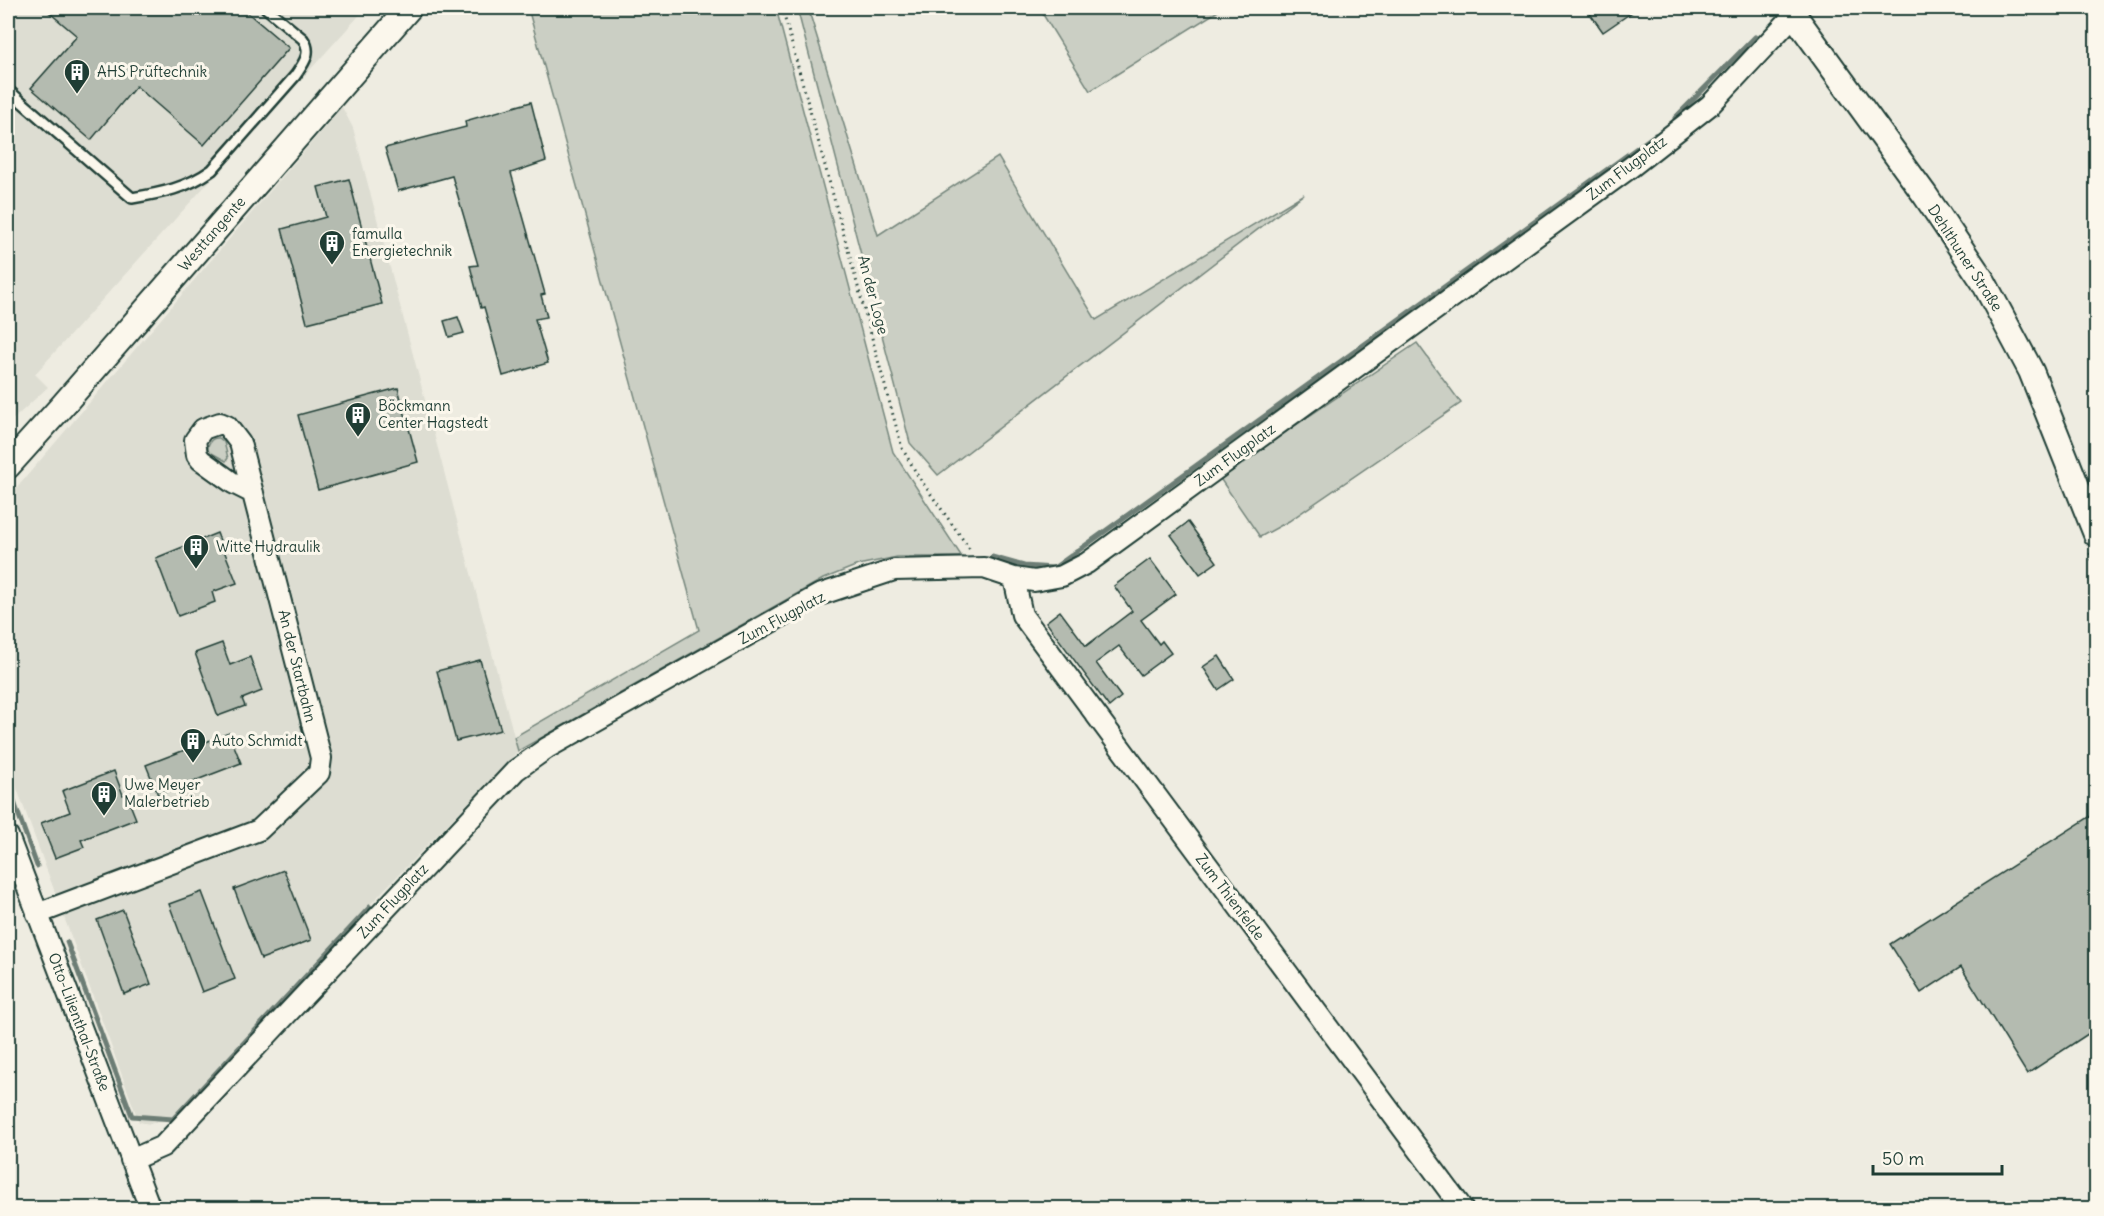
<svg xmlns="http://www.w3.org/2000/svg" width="2104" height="1216" viewBox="0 0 2104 1216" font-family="Delius,sans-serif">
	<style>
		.built { fill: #ddddd2 }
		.green { fill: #cbcfc4; stroke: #75867c; stroke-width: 1.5 }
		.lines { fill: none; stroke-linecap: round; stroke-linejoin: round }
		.stream { stroke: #6c7d74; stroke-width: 5 }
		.building { fill: #b4bbb0; stroke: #1f3d34; stroke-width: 1.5 }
		.service-casing { stroke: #1f3d34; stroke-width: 14 }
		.minor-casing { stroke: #1f3d34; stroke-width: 24 }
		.tertiary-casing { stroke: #1f3d34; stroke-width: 28 }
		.path { stroke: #1f3d34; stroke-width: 3; stroke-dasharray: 1.5 4.5; stroke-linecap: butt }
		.service { stroke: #fbf7ec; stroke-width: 9 }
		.minor { stroke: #fbf7ec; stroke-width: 20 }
		.tertiary { stroke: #fbf7ec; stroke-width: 24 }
		.labels { text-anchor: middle; stroke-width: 6; stroke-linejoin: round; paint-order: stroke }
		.poi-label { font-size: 15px; fill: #1f3d34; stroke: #fbf7ec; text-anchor: start }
		.street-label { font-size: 15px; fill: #1f3d34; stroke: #fbf7ec }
	</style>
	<rect width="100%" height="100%" fill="#eeece1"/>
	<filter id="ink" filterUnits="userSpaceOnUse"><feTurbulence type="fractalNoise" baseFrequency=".0167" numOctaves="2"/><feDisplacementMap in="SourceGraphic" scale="12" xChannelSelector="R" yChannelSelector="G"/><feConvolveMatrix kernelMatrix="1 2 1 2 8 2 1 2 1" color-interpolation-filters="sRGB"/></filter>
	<g filter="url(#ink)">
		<path class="built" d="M8 8H366L35 374 48 387 8 424Z
			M342 107 353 128 518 751 384 890 173 1116 150 1124 139 1122 8 764V498Z"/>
		<path class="green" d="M528 8H776L893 452 962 557H897L858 565 823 579 518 751 514 737 699 630Z
			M797 8H808L878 235 998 157 1096 320 1304 194 938 475 910 443Z
			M1039 8H1223L1090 91Z
			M1417 343 1461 403 1289 521 1260 537 1219 477Z
			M219 438 224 442 228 458 226 461 208 451C207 444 211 437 219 438Z"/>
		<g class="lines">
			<path class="stream" d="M1675 118 1755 37
				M992 557 1024 566 1054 568 1655 135
				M8 785 37 866
				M67 942 132 1116 173 1119 370 907"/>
		</g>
		<path class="building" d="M44 8H242L289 48 204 145 136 86 91 140 31 88 77 36Z
			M1586 8H1638L1603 32Z
			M531 102 546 161 511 173 545 294 541 295 547 317 535 319 548 363 503 376 484 307 481 308 470 266 478 265 452 176 398 191 385 148 466 127 465 121Z
			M349 179 382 304 307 323 282 229 326 217 318 187Z
			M458 317 464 333 449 337 444 321Z
			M398 388 418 462 318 490 298 415Z
			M1188 522 1217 562 1200 574 1171 535Z
			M217 533 237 583 212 592 215 602 178 616 156 558Z
			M1150 559 1176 594 1141 620 1159 644 1162 641 1171 653 1141 675 1119 646 1096 663 1121 697 1109 707 1046 622 1060 611 1086 646 1132 611 1114 586Z
			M222 643 230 665 250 657 262 691 242 699 245 706 218 716 195 653Z
			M1219 656 1234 679 1218 690 1203 667Z
			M480 660 501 730 456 741 437 671Z
			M229 733 241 763 158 795 146 765Z
			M114 771 123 795 126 794 136 819 81 840 84 847 55 858 41 823 70 812 62 791Z
			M2097 812V1028L2027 1074 1961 967 1921 993 1890 944Z
			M284 870 311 940 261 959 234 889Z
			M202 892 235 979 202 992 169 904Z
			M123 910 151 984 124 994 97 920Z"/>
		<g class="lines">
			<g class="service-casing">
				<path id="service" d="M8 90 132 198C162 193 187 188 212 170L295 76C303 64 313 53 303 39L266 8"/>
			</g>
			<g class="minor-casing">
				<path id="minor" d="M1014 578 1022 615 1462 1208
					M8 836 150 1208
					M37 914 259 830 319 773 321 758 240 443 227 426 220 423 203 429 195 440 197 455 201 460 233 483 253 493
					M131 1160 163 1146 516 770 547 748 819 595 894 570 984 568 1014 578 1034 581 1062 576 1087 563 1631 167 1710 105 1794 15"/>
			</g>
			<g class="tertiary-casing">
				<path id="tertiary" d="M1789 8 1925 195 1983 281 2031 371 2096 534
					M8 466 63 405 409 8"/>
			</g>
			<path class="path" d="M782 8 902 448 918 476 971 551
				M2090 553 2096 571"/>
			<use href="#service" class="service"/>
			<use href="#minor" class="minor"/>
			<use href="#tertiary" class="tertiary"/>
		</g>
	</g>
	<defs>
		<g id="building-pin" transform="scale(1.35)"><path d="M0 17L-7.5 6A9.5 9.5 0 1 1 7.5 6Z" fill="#1f3d34" stroke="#fbf7ec"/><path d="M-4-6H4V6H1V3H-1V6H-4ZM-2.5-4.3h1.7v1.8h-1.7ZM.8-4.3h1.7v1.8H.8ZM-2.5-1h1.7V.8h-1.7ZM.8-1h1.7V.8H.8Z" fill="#fff"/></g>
	</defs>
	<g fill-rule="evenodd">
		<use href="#building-pin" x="77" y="72"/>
		<use href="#building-pin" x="332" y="243"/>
		<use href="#building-pin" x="358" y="415"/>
		<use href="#building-pin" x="196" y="547"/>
		<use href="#building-pin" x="193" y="741"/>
		<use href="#building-pin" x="104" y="794"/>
	</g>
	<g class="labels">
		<g class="poi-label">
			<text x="97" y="77">AHS Prüftechnik</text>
			<text x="352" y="239">famulla<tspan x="352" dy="17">Energietechnik</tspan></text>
			<text x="378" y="411">Böckmann<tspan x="378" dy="17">Center Hagstedt</tspan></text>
			<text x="216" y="552">Witte Hydraulik</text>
			<text x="212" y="746">Auto Schmidt</text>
			<text x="124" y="790">Uwe Meyer<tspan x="124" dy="17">Malerbetrieb</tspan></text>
		</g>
		<g class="street-label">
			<text transform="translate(1627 168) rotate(-37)" y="5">Zum Flugplatz</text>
			<text transform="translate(212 234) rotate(-49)" y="5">Westtangente</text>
			<text transform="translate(1965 258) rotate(57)" y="5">Dehlthuner Straße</text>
			<text transform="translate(873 295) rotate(75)" y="5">An der Loge</text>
			<text transform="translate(1235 455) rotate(-36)" y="5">Zum Flugplatz</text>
			<text transform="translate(782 618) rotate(-28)" y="5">Zum Flugplatz</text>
			<text transform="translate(297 666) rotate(76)" y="5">An der Startbahn</text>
			<text transform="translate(1230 897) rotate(53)" y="5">Zum Thienfelde</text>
			<text transform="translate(393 901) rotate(-47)" y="5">Zum Flugplatz</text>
			<text transform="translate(79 1022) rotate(69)" y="5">Otto-Lilienthal-Straße</text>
		</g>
	</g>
	<rect width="2104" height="1216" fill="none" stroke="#fbf7ec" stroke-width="30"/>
	<rect x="15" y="15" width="2074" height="1186" fill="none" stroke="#1f3d34" stroke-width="2" filter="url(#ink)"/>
	<path d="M1873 1165v9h129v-9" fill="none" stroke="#1f3d34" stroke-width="3"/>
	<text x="1882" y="1165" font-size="18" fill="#1f3d34" stroke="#fbf7ec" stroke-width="4.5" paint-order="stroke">50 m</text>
</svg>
